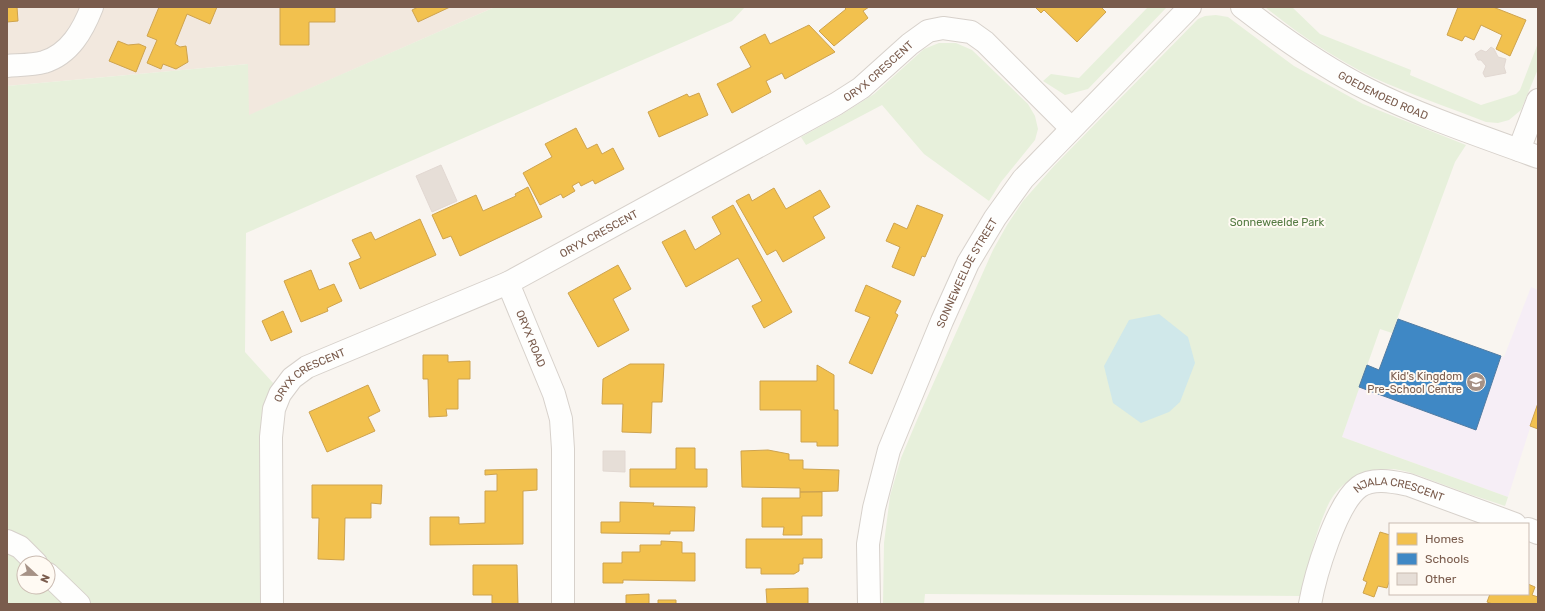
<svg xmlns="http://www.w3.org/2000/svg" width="1545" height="611" viewBox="0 0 1545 611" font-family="Rubik,sans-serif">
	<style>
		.residential { fill: #f2e8de }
		.education { fill: #f6eef6 }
		.green { fill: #e7f0db; fill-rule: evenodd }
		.water { fill: #d0e8ea }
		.homes { fill: #f2c14e; stroke: #cea34e }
		.schools { fill: #3f88c5; stroke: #517ba1 }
		.building { fill: #e6ded7; stroke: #e2d8d2 }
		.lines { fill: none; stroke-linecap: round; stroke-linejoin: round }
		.minor-casing { stroke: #d7d1cb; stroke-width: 24 }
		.minor { stroke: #fefefd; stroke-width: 22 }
		.labels { text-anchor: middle; stroke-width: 4; stroke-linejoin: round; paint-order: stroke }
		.street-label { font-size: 11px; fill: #7a5c4d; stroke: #fffaf3 }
		.park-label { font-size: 11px; fill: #537a41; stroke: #fffaf3 }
		.poi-label { font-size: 11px; fill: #7a5c4d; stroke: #fffaf3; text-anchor: end }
	</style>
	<rect width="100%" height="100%" fill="#f9f5f0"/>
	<path class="residential" d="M7 7H495L248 116V64L7 86Z"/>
	<path class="education" d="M1531 287 1538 290V403L1508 497 1342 437 1359 387 1476 430 1501 356 1504 357Z"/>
	<path class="green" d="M495 7H745L732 21 246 233 245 352 274 384 266 398 261 417 260 604H7V86L248 64 249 115ZM24 563H48V587H24Z
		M1148 7H1167L1088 89 1065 95 1043 81 1051 74 1079 78Z
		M1265 7H1292L1320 34 1411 70 1410 75 1481 105 1516 94 1520 90 1538 43V69L1521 110 1509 120 1498 123 1486 122C1448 107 1409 94 1372 77 1334 58 1298 34 1265 7Z
		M1216 15 1228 17 1294 66 1363 104 1466 145 1455 162 1392 333 1380 329 1342 437 1508 497 1505 506C1483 499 1461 491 1439 483 1422 477 1404 468 1386 469 1363 469 1340 482 1329 503 1315 532 1309 565 1300 596L925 594 924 604H883L884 543 890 496 901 458 917 420 993 250 1007 225 1023 201 1054 166 1198 19 1205 16Z
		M939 43H956L972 50 1028 104 1035 116 1038 129 1035 140 1001 182 989 201 924 154 882 105 806 145 801 137 841 115 874 94 924 49Z"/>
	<path class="water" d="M1159 314 1188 337 1195 363 1180 402 1169 412 1141 423 1113 403 1104 366 1129 320Z"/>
	<path class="homes" d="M7 7H17L18 21 7 22Z
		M159 7H217L210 24 187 14 175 44 180 47 186 46 188 62 176 69 163 64 161 69 147 63 157 40 147 36Z
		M280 7H335V22H309V45H280Z
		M418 7H450L418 22 412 10Z
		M844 7H869L863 11 868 18 834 46 819 31 846 9Z
		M1035 7H1101L1106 12 1077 42 1044 10 1041 13Z
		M1458 7H1493L1526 20 1510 56 1496 49 1502 35 1481 25 1474 40 1465 36 1462 41 1447 35Z
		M809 25 835 52 785 79 782 73 766 81 771 92 732 113 717 84 751 67 740 47 765 34 770 44Z
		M118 41 128 45 139 44 146 47 136 72 109 61Z
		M699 93 708 115 659 137 648 112 687 94 689 97Z
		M576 128 587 149 597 144 602 154 613 148 624 169 595 184 593 180 581 186 579 182 572 186 575 191 563 198 561 194 540 205 523 173 552 157 545 144Z
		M528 187 542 217 460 256 451 236 443 239 432 215 476 195 483 211 516 196 515 194Z
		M774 188 786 209 820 190 830 207 813 217 825 238 783 262 776 250 767 255 736 201 749 194 752 201Z
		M733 205 792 312 764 328 752 306 762 301 738 258 686 287 662 242 685 230 695 250 721 234 712 217Z
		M917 205 943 215 925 257 922 256 914 276 892 267 900 247 886 241 894 223 907 229Z
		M420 219 436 255 360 289 349 263 361 258 352 240 371 232 375 240Z
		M618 265 631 289 613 299 629 330 598 347 568 293Z
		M311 270 319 290 334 284 342 301 327 308 328 311 301 322 284 281Z
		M866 285 901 301 895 313 898 315 872 374 849 363 870 317 855 311Z
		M283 311 292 332 271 341 262 321Z
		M423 355H448V362L470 361V379H458V409H446L447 416 429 417 428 379H423Z
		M630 364H664L662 402H652L651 433 622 432 623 404H602L603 379Z
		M817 365 834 375V410H838V446H817V442H801V410H760V381H817Z
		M368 385 380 411 368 417 375 431 327 452 309 412Z
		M1538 403V429L1530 426Z
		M676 448H695V469H707V487H630V469H676Z
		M768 450 789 454V460H803V469L839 470 838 491 800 492V488L742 487 741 451Z
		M537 469V490L523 491V544L430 545V517H459V524L485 523V491H497V474L485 475V470Z
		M312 485H382L381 504 371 503V518H345L344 560 318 559 319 518H312Z
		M800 492H822V516H802V535H783L784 527H762V498H800Z
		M620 502 654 503 653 506 695 507 694 531H670V534L601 533V522H620Z
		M1380 532 1390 535V579L1387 588 1378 586 1374 597 1363 593 1367 582 1363 580Z
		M746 539H822V558H803V564H799V571L794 574H761V568H746Z
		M661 541 682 542V553H695V581L623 580V583H603V563H622V552H640V545H661Z
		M473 565H517L518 604H492V595H473Z
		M1528 584 1535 587 1532 595 1538 597V604H1493L1487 602 1490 594H1528Z
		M808 588V604H767L766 589Z
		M649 594V604H626V595Z
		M658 600H676V604H658Z"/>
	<path class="schools" d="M1398 319 1501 356 1476 430 1359 387 1367 365 1379 370Z"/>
	<path class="building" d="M1491 47 1494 49 1498 57 1506 59 1504 67 1506 73 1485 77 1483 73 1486 66 1481 60H1478L1475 54 1481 50 1486 52Z
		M441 165 457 201 432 212 416 176Z
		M603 451H625V472L603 471Z"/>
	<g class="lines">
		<g class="minor-casing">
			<g id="minor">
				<path id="s1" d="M1242 7C1282 38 1323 67 1369 90 1423 117 1481 136 1538 157"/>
				<path d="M7 66C19 65 33 65 44 62 70 54 83 30 92 7"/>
				<path d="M1519 150 1538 100"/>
				<path id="s2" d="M508 283 554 394 561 419 563 449V604"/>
				<path d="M1528 529 1538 533"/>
				<path d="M7 541 20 547 36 563"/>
				<path d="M48 574 79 604"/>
				<path id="s3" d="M272 604 271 437 274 409 280 394 292 378 307 367 508 283 836 104 861 88 910 44 928 31 943 28 971 32 985 42 1071 128"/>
				<path id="s4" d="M869 604 868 544 874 508 889 450 942 321 968 263 995 218 1023 179 1190 7"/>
				<path id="s5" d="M1310 604C1315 576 1336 504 1359 487 1373 477 1394 482 1409 485L1515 524"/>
			</g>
		</g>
		<use href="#minor" class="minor"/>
	</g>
	<defs>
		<g id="school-disc" transform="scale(1)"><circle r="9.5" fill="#a69286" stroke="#fffaf3"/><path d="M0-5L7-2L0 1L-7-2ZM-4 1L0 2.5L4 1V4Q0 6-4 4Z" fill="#fff"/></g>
	</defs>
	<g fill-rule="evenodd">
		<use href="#school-disc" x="1476" y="382"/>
	</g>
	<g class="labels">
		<g class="street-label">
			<text dy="4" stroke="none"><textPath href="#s3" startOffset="895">ORYX CRESCENT</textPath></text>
			<text dy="4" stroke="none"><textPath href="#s1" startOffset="167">GOEDEMOED ROAD</textPath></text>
			<text dy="4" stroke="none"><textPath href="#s3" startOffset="571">ORYX CRESCENT</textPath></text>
			<text dy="4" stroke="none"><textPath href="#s4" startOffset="350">SONNEWEELDE STREET</textPath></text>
			<text dy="4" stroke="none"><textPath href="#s2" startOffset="60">ORYX ROAD</textPath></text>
			<text dy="4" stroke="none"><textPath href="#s3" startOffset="247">ORYX CRESCENT</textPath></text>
			<text dy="4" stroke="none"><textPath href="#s5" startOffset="170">NJALA CRESCENT</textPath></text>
		</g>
		<g class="park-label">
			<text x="1277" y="226">Sonneweelde Park</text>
		</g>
		<g class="poi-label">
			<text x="1462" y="380">Kid's Kingdom<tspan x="1462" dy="13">Pre-School Centre</tspan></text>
		</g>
	</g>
	<rect width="1545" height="611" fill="none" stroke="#7a5c4d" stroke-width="16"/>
	<rect x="1389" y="523" width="140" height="72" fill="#fffaf3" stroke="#cabbb1"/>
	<rect x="1397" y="533" width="20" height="12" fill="#f2c14e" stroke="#cabbb1"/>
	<text x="1425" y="543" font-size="12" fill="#7a5c4d">Homes</text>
	<rect x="1397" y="553" width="20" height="12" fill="#3f88c5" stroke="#cabbb1"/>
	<text x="1425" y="563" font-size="12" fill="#7a5c4d">Schools</text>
	<rect x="1397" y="573" width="20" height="12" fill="#e6ded7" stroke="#cabbb1"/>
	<text x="1425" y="583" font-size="12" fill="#7a5c4d">Other</text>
	<g transform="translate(36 575) rotate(112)"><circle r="19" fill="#fffaf3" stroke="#cabbb1"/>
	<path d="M0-3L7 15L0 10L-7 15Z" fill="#a69286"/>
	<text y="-6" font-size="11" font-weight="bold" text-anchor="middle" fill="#7a5c4d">N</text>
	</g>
</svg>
